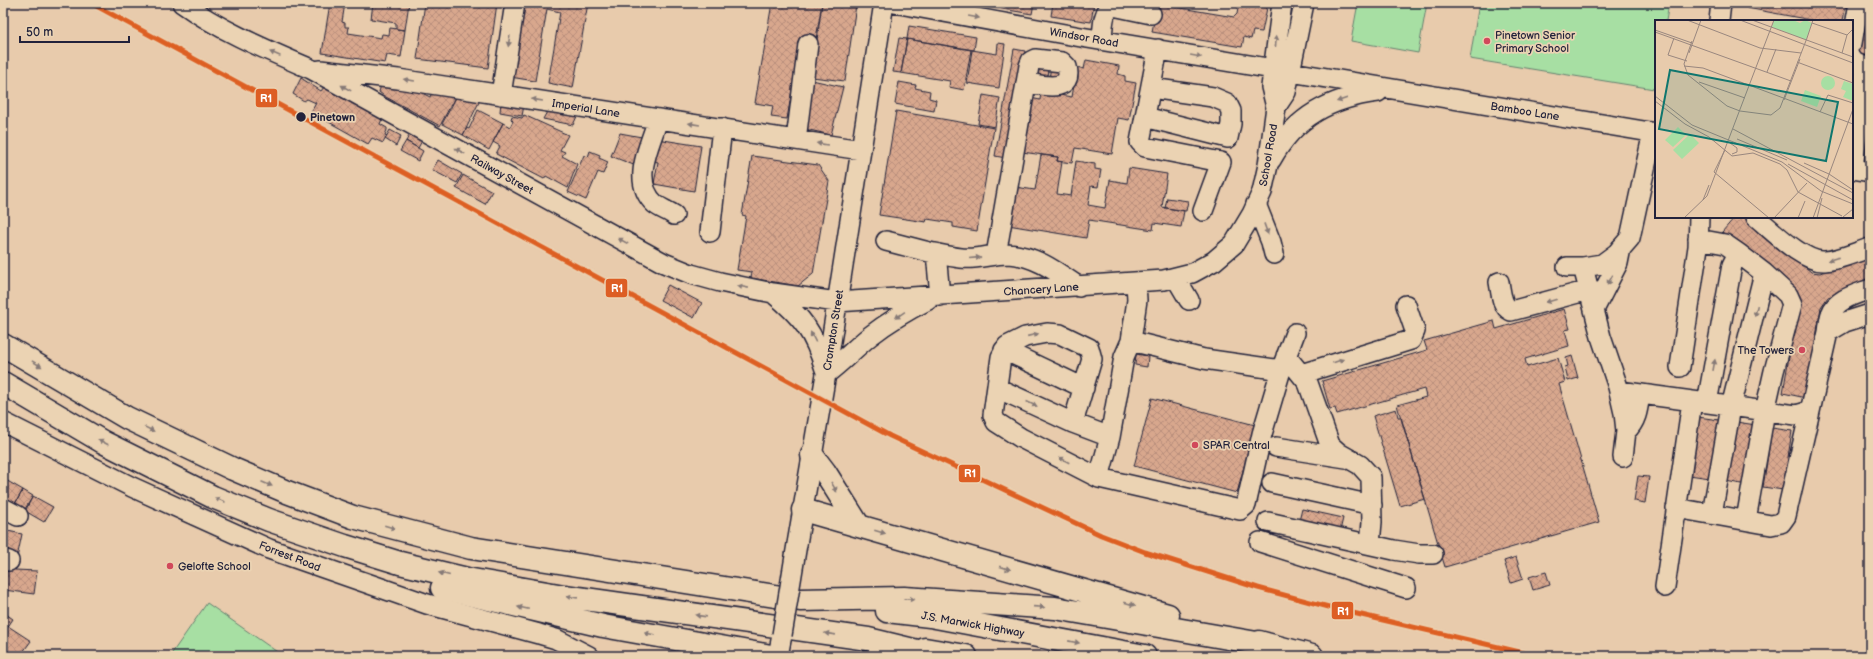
<svg xmlns="http://www.w3.org/2000/svg" width="1873" height="659" viewBox="0 0 1873 659" font-family="'Balsamiq Sans',sans-serif">
	<style>
		.park { fill: #a7dfa3; stroke: #64806f }
		.building { fill: url(#building-cross-hatch); stroke: #22223b }
		.lines { fill: none; stroke-linecap: round; stroke-linejoin: round }
		.minor-casing { stroke: #22223b; stroke-width: 22 }
		.highway-casing { stroke: #22223b; stroke-width: 25 }
		.minor { stroke: #ebd3b3; stroke-width: 19 }
		.highway { stroke: #ebd3b3; stroke-width: 22 }
		.rail { stroke: #22223b; stroke-width: 3; stroke-dasharray: 6 3; stroke-linecap: butt }
		.minor-bridge-casing { stroke: #22223b; stroke-width: 22; stroke-linecap: butt }
		.minor-bridge { stroke: #ebd3b3; stroke-width: 19 }
		.rail-1-casing { stroke: #ebd3b3; stroke-width: 8 }
		.rail-1 { stroke: #dd5e24; stroke-width: 5 }
		.oneway { fill: #867a77 }
		.poi-dot { fill: #d1495b; stroke: #ebd3b3; stroke-width: 1.5 }
		.stop-dot { fill: #22223b; stroke: #ebd3b3; stroke-width: 1.5 }
		.labels { text-anchor: middle; stroke-width: 3.5; stroke-linejoin: round; paint-order: stroke }
		.poi-label { font-size: 11px; fill: #22223b; stroke: #ebd3b3; text-anchor: start }
		.street-label { font-size: 11px; fill: #22223b; stroke: #ebd3b3 }
		.stop-label { font-size: 11px; font-weight: bold; fill: #22223b; stroke: #ebd3b3; text-anchor: start }
		.inset-road { fill: none; stroke: #99877f; stroke-width: 1 }
		.view { fill: #0f766e; fill-opacity: 0.15; stroke: #0f766e; stroke-width: 2 }
		.inset-edge { fill: none; stroke: #22223b; stroke-width: 2 }
		.line-badge { stroke: #ebd3b3; stroke-width: 1.5 }
		.badge-label { font-size: 11px; text-anchor: middle; font-weight: bold; fill: #fff }
	</style>
	<defs>
		<pattern id="building-cross-hatch" width="8" height="8" patternUnits="userSpaceOnUse"><rect width="8" height="8" fill="#d8a78d"/><path d="M0 0l8 8M0 8l8-8" fill="none" stroke="#b98f7b"/></pattern>
	</defs>
	<rect width="100%" height="100%" fill="#e8cbac"/>
	<filter id="ink" filterUnits="userSpaceOnUse"><feTurbulence type="fractalNoise" baseFrequency=".025" numOctaves="2"/><feDisplacementMap in="SourceGraphic" scale="8" xChannelSelector="R" yChannelSelector="G"/><feConvolveMatrix kernelMatrix="1 2 1 2 8 2 1 2 1" color-interpolation-filters="sRGB"/></filter>
	<g filter="url(#ink)">
		<path class="park" d="M1358 3H1427L1418 53 1351 41Z
			M1479 3H1669L1666 21H1656V78L1654 89 1470 59Z
			M207 603 283 656H170Z"/>
		<path class="building" d="M330 3H345L342 22 345 23V27H349L348 33 381 38 382 34 389 35 390 28 405 30 401 57 387 55 385 63 322 53Z
			M373 3H409L405 30 396 29V23L371 19Z
			M425 3H497L488 68 417 59Z
			M523 3H588L573 88 548 83 560 12 547 9 535 81 510 77Z
			M772 3H822L816 39 801 37 787 119 771 117 773 106 755 103Z
			M822 3 856 5 845 81 812 77Z
			M966 3H1034L1032 14Z
			M1053 3H1094L1091 22 1051 16Z
			M1239 3H1268L1262 32 1253 31 1251 39 1244 37 1242 47 1152 32 1157 4 1234 17 1237 14Z
			M1748 3H1846L1843 21H1816L1747 8Z
			M909 26 976 37 974 50 907 39Z
			M1858 27 1870 29V57L1854 55Z
			M899 38 907 39 901 73 893 72Z
			M907 39 971 50 964 90 949 87 950 81 901 73Z
			M998 43 1005 44 999 88 967 83 972 50 997 54Z
			M1014 49 1025 51 1006 158 995 156Z
			M1086 60 1119 66 1118 74 1125 76V81L1136 83 1129 120 1118 118 1112 154 1075 148 1072 163 1057 161 1058 157 1022 152 1031 98 1040 100 1041 92 1072 97 1077 67 1084 69Z
			M1038 63 1049 65 1046 81 1036 79Z
			M1051 67 1061 69 1060 80 1049 78Z
			M301 78 321 91 324 87 382 119 380 124 387 128V130L385 135 387 136 383 143 372 138 368 144 311 112 316 103 307 99 304 101 293 94Z
			M812 80 843 87 831 135 801 128Z
			M382 81 408 86 430 97 433 90 457 93 440 126 384 96 379 92Z
			M899 82 916 85 915 88 930 91 929 98 936 100 934 111 895 104Z
			M458 94 481 98 463 135 442 124Z
			M983 95 1000 98 995 127 978 124Z
			M501 102 524 105 522 116 500 112Z
			M478 110 503 123 489 150 463 135 467 128 469 129Z
			M548 110 578 114 573 125 543 119Z
			M896 111 994 128 977 231 953 227V223L927 219 926 222 879 215Z
			M524 115 568 135 560 150 565 152 562 156 577 164 568 188 546 176 544 179 496 154 500 146 493 142 503 123 510 127 513 121 511 119 512 116 522 118Z
			M390 130 401 136 396 146 385 139Z
			M411 133 423 139 418 148 406 141Z
			M620 133 647 138 636 166 611 156Z
			M657 139 701 146 694 191 654 184 658 162 653 161Z
			M406 141 423 151 418 161 400 151Z
			M590 151 600 155 599 158 608 162 603 174 598 172 586 200 568 192 584 155 588 157Z
			M1041 155 1058 157 1057 161 1062 162 1057 194 1071 196 1076 161 1095 164V169L1101 170 1098 187 1091 186 1088 205 1105 208 1110 180 1127 183 1129 168 1167 174 1162 207 1184 211 1181 227 1154 223 1153 230 1089 220 1086 238 1008 225 1015 187 1035 190Z
			M752 156 818 165 829 181 813 274 798 286 751 278 752 272 737 270 746 216 742 215Z
			M438 160 462 174 457 183 432 170Z
			M463 175 492 191 485 204 456 188Z
			M1167 198 1188 201 1186 211 1165 208Z
			M1735 217H1746L1811 272 1820 273 1870 254V282L1828 297 1821 307 1806 398 1783 393 1798 302 1795 292 1722 232Z
			M668 285 702 303 694 318 660 300Z
			M1564 309 1570 329 1565 330 1569 346 1525 359 1527 367 1558 358 1565 382 1559 384 1599 522 1445 567 1397 405 1426 397 1424 389 1337 414 1335 408 1330 409 1322 381 1427 350 1424 341 1494 321 1496 329Z
			M1136 354 1148 356 1147 367 1135 365Z
			M1572 356 1578 378 1568 381 1565 367 1568 366 1566 358Z
			M1152 398 1255 425 1237 493 1134 466Z
			M1396 409 1398 417H1401L1425 499 1400 506 1373 416Z
			M1698 417 1719 420 1710 478 1689 475Z
			M1736 422 1756 425 1746 485 1726 481Z
			M1772 428 1792 431 1783 490 1763 487Z
			M1638 476 1649 477 1645 503 1634 501Z
			M4 479 23 490 14 505 3 498Z
			M23 490 33 496 25 509 15 504Z
			M33 496 53 507 44 522 25 511Z
			M1302 509 1343 518 1340 531 1299 521Z
			M3 530 22 534 17 558 3 555Z
			M1516 557 1523 579 1511 583 1504 561Z
			M3 566 7 567 4 590H3Z
			M7 567 15 568V570L37 571 34 594 4 590Z
			M1546 572 1550 585 1533 590 1529 577Z
			M3 612 13 619 3 634Z
			M8 626 31 641 20 656 12 652 9 656H3V634Z"/>
		<g class="lines">
			<g class="minor-casing">
				<path id="minor" d="M182 3C221 31 267 50 311 69L664 263 691 274 720 282 773 293 837 302 1164 280 1192 273 1214 261 1234 244 1252 214 1262 192 1268 165 1276 107 1271 87 1282 3
					M894 3 1081 37 1656 133
					M1719 21 1721 3
					M1102 40C1103 30 1102 10 1113 6L1151 14
					M1852 43 1859 3
					M1158 49 1140 142 1145 147 1221 162 1203 211
					M1852 59 1855 63 1870 68
					M320 70 398 79 861 150
					M501 95 515 3
					M1276 107 1286 92 1304 3
					M1145 117 1228 138 1231 124V111L1227 103 1213 97 1151 88
					M658 119C650 146 630 181 655 204 660 208 668 211 674 215
					M796 140 808 44
					M1271 160C1295 116 1331 98 1378 92
					M1852 169 1870 172
					M1853 169 1864 76
					M1256 204 1271 242 1274 254
					M1756 217C1772 230 1804 263 1825 261 1840 260 1856 252 1870 248
					M710 232 722 128
					M1698 239 1725 244 1738 253 1764 273 1788 295 1792 304 1774 371 1765 411 1746 520
					M886 241C911 247 936 255 961 258 977 260 992 254 1007 254 1035 255 1057 272 1079 287
					M936 253 940 296
					M996 255 1029 66 1031 61 1035 59 1062 62 1067 67C1074 94 1041 85 1026 83
					M1567 267H1583L1602 264 1617 253 1630 238 1653 132
					M1583 267 1601 337 1618 387 1624 413 1626 431 1623 457
					M1176 278 1189 300
					M1499 282C1501 292 1501 306 1511 311L1589 290
					M773 293C802 317 814 332 825 369
					M1594 310 1618 263 1621 248
					M1828 332C1829 326 1829 319 1831 314 1836 299 1857 294 1870 289
					M1131 341 1204 359 1281 370 1295 333
					M1004 350 1084 388
					M1286 356 1308 383 1330 445 1339 453 1360 465 1371 477 1372 522 1370 544
					M1680 367 1698 247 1699 217
					M826 374C842 362 855 348 870 336 888 322 908 310 928 300
					M1301 374 1411 340 1415 331 1406 305
					M997 388 1073 423 1110 437
					M1619 391 1796 415 1806 412 1811 407 1828 332 1845 322 1870 314
					M1707 403 1732 265 1738 253
					M3 422 132 487 269 549 427 604 539 634 556 639 589 656
					M1073 423 1092 359 1089 348 1060 334 1047 333 1025 337 1007 346 1001 357 993 415 996 422 1021 438 1099 478 1240 510 1246 505 1262 434 1281 370
					M1626 431C1637 421 1638 408 1640 394
					M1276 447 1346 458
					M1099 478 1110 437 1124 357 1131 341 1137 300 1136 282
					M1272 483 1372 505
					M3 508 18 516
					M1676 508 1771 525 1781 523 1786 516 1811 407
					M1712 514 1731 407 1764 273
					M1268 522 1394 550 1419 554H1433
					M1260 542 1406 588
					M797 544 826 374 884 3
					M3 559 9 561
					M1665 587 1692 401
					M778 656 782 635"/>
			</g>
			<g class="highway-casing">
				<path id="highway" d="M3 345 127 418 233 469 287 492 353 517 471 548 800 600 904 598 1055 608 1274 646
					M3 383 103 442 213 497 269 520 345 546 400 563 467 579 564 596 868 639 938 656
					M812 455 825 472 859 526
					M803 510 1168 615
					M442 588 603 626 771 656
					M887 611 930 616 1145 656
					M1259 642 1312 656
					M925 649 966 656"/>
			</g>
			<use href="#minor" class="minor"/>
			<use href="#highway" class="highway"/>
			<path class="rail" d="M91 3 306 119"/>
			<g class="minor-bridge-casing">
				<path id="minor-bridge" d="M782 635 797 544"/>
			</g>
			<use href="#minor-bridge" class="minor-bridge"/>
			<g class="rail-1-casing">
				<path id="rail-1" d="M91 3 890 436 1101 535 1145 552 1258 588 1340 610 1537 656"/>
			</g>
			<use href="#rail-1" class="rail-1"/>
		</g>
		<defs><path id="oneway-solid" d="M-6-.8H1V-3.2L6.5 0L1 3.2V.8H-6Z"/></defs>
		<g class="oneway">
			<use href="#oneway-solid" transform="translate(974 17) rotate(10)"/>
			<use href="#oneway-solid" transform="translate(509 41) rotate(98)"/>
			<use href="#oneway-solid" transform="translate(1276 41) rotate(-84)"/>
			<use href="#oneway-solid" transform="translate(275 54) rotate(-157)"/>
			<use href="#oneway-solid" transform="translate(1196 56) rotate(10)"/>
			<use href="#oneway-solid" transform="translate(409 80) rotate(-171)"/>
			<use href="#oneway-solid" transform="translate(346 88) rotate(-151)"/>
			<use href="#oneway-solid" transform="translate(537 100) rotate(-171)"/>
			<use href="#oneway-solid" transform="translate(1342 100) rotate(161)"/>
			<use href="#oneway-solid" transform="translate(694 124) rotate(-171)"/>
			<use href="#oneway-solid" transform="translate(822 144) rotate(-171)"/>
			<use href="#oneway-solid" transform="translate(460 151) rotate(-151)"/>
			<use href="#oneway-solid" transform="translate(1266 229) rotate(70)"/>
			<use href="#oneway-solid" transform="translate(623 241) rotate(-151)"/>
			<use href="#oneway-solid" transform="translate(975 258) rotate(-5)"/>
			<use href="#oneway-solid" transform="translate(1833 259) rotate(164)"/>
			<use href="#oneway-solid" transform="translate(1610 280) rotate(119)"/>
			<use href="#oneway-solid" transform="translate(743 287) rotate(-169)"/>
			<use href="#oneway-solid" transform="translate(1551 301) rotate(164)"/>
			<use href="#oneway-solid" transform="translate(1756 311) rotate(103)"/>
			<use href="#oneway-solid" transform="translate(900 315) rotate(145)"/>
			<use href="#oneway-solid" transform="translate(1033 335) rotate(-13)"/>
			<use href="#oneway-solid" transform="translate(813 337) rotate(-117)"/>
			<use href="#oneway-solid" transform="translate(1338 361) rotate(-19)"/>
			<use href="#oneway-solid" transform="translate(37 364) rotate(31)"/>
			<use href="#oneway-solid" transform="translate(1714 365) rotate(-80)"/>
			<use href="#oneway-solid" transform="translate(1032 404) rotate(25)"/>
			<use href="#oneway-solid" transform="translate(149 429) rotate(26)"/>
			<use href="#oneway-solid" transform="translate(103 442) rotate(-152)"/>
			<use href="#oneway-solid" transform="translate(1064 460) rotate(-153)"/>
			<use href="#oneway-solid" transform="translate(267 484) rotate(23)"/>
			<use href="#oneway-solid" transform="translate(834 487) rotate(60)"/>
			<use href="#oneway-solid" transform="translate(220 500) rotate(-157)"/>
			<use href="#oneway-solid" transform="translate(390 527) rotate(16)"/>
			<use href="#oneway-solid" transform="translate(880 532) rotate(16)"/>
			<use href="#oneway-solid" transform="translate(1005 568) rotate(16)"/>
			<use href="#oneway-solid" transform="translate(444 574) rotate(-166)"/>
			<use href="#oneway-solid" transform="translate(572 597) rotate(-172)"/>
			<use href="#oneway-solid" transform="translate(909 599) rotate(3)"/>
			<use href="#oneway-solid" transform="translate(1130 604) rotate(16)"/>
			<use href="#oneway-solid" transform="translate(1039 607) rotate(4)"/>
			<use href="#oneway-solid" transform="translate(523 608) rotate(-168)"/>
			<use href="#oneway-solid" transform="translate(701 616) rotate(-172)"/>
			<use href="#oneway-solid" transform="translate(650 634) rotate(-170)"/>
			<use href="#oneway-solid" transform="translate(830 634) rotate(-172)"/>
			<use href="#oneway-solid" transform="translate(1074 642) rotate(11)"/>
		</g>
	</g>
	<g class="poi-dot">
		<circle cx="1487" cy="41" r="4"/>
		<circle cx="1802" cy="350" r="4"/>
		<circle cx="1195" cy="445" r="4"/>
		<circle cx="170" cy="566" r="4"/>
	</g>
	<circle class="stop-dot" cx="301" cy="117" r="5.5"/>
	<g class="labels">
		<g class="poi-label">
			<text x="1495" y="39">Pinetown Senior<tspan x="1495" dy="13">Primary School</tspan></text>
			<text x="1794" y="354" text-anchor="end">The Towers</text>
			<text x="1203" y="449">SPAR Central</text>
			<text x="178" y="570">Gelofte School</text>
		</g>
		<g class="street-label">
			<text transform="translate(1084 37) rotate(10)" y="4">Windsor Road</text>
			<text transform="translate(586 108) rotate(9)" y="4">Imperial Lane</text>
			<text transform="translate(1525 111) rotate(9)" y="4">Bamboo Lane</text>
			<text transform="translate(1268 155) rotate(-80)" y="4">School Road</text>
			<text transform="translate(502 174) rotate(29)" y="4">Railway Street</text>
			<text transform="translate(1041 289) rotate(-4)" y="4">Chancery Lane</text>
			<text transform="translate(833 330) rotate(-81)" y="4">Crompton Street</text>
			<text transform="translate(290 556) rotate(21)" y="4">Forrest Road</text>
			<text transform="translate(973 624) rotate(10)" y="4">J.S. Marwick Highway</text>
		</g>
		<g class="stop-label">
			<text x="310" y="121">Pinetown</text>
		</g>
	</g>
	<g transform="translate(1655 20)">
		<rect width="198" height="198" fill="#e8cbac"/>
		<path d="M189 61 198 64V81L188 77 191 71 186 69Z" fill="#a7dfa3"/>
		<path d="M119 0H138L145 3 150 0 157 3 151 20 117 7ZM166 63a7 7 0 1 1 14 0a7 7 0 1 1-14 0ZM150 70 166 76 162 87 146 81ZM23 107 31 115 18 127 10 120ZM35 114 44 123 27 139 18 130Z" fill="#a7dfa3"/>
		<path class="inset-road" d="M32 0 105 28 146 33M85 0 198 43M97 0 198 37M157 3 192 15M0 10 37 23M0 12 136 61M19 18 13 35 32 41M152 18 158 0M37 21 29 44 33 55 72 86 85 91 116 95 125 88 152 18M34 33 46 0M187 33 192 15 198 9M142 42 198 63M29 46 48 48 198 104M112 52 121 29M44 62 90 78M0 76 37 105 127 142 166 171 198 184M129 80 145 39M0 81 30 104 54 117 77 136 98 133 125 144 132 150 143 172 187 196M165 92 173 75 198 83M78 109 198 173M82 119 132 140M75 123 82 128V132L77 134M149 143 174 154 198 170M133 144 198 180M59 152 114 198M59 152 70 130M48 180 54 165M188 197 198 189M29 198 52 176 119 0M119 198 152 163M143 198 150 181M158 198 198 89M162 198 167 178"/>
		<path class="view" d="M15 50 183 82 171 141 4 109Z"/>
		<rect width="198" height="198" class="inset-edge"/>
	</g>
	<g class="line-badge">
		<rect x="255" y="88" width="23" height="20" rx="4" fill="#dd5e24"/>
		<rect x="605" y="278" width="23" height="20" rx="4" fill="#dd5e24"/>
		<rect x="958" y="464" width="23" height="19" rx="4" fill="#dd5e24"/>
		<rect x="1331" y="601" width="23" height="19" rx="4" fill="#dd5e24"/>
	</g>
	<g class="badge-label">
		<text x="266" y="102">R1</text>
		<text x="617" y="292">R1</text>
		<text x="970" y="477">R1</text>
		<text x="1343" y="615">R1</text>
	</g>
	<rect width="1873" height="659" fill="none" stroke="#ebd3b3" stroke-width="16"/>
	<rect x="8" y="8" width="1857" height="643" fill="none" stroke="#22223b" stroke-width="1.5" filter="url(#ink)"/>
	<path d="M20 36v6h109v-6" fill="none" stroke="#22223b" stroke-width="2"/>
	<text x="26" y="36" font-size="12" fill="#22223b" stroke="#ebd3b3" stroke-width="3" paint-order="stroke">50 m</text>
</svg>
